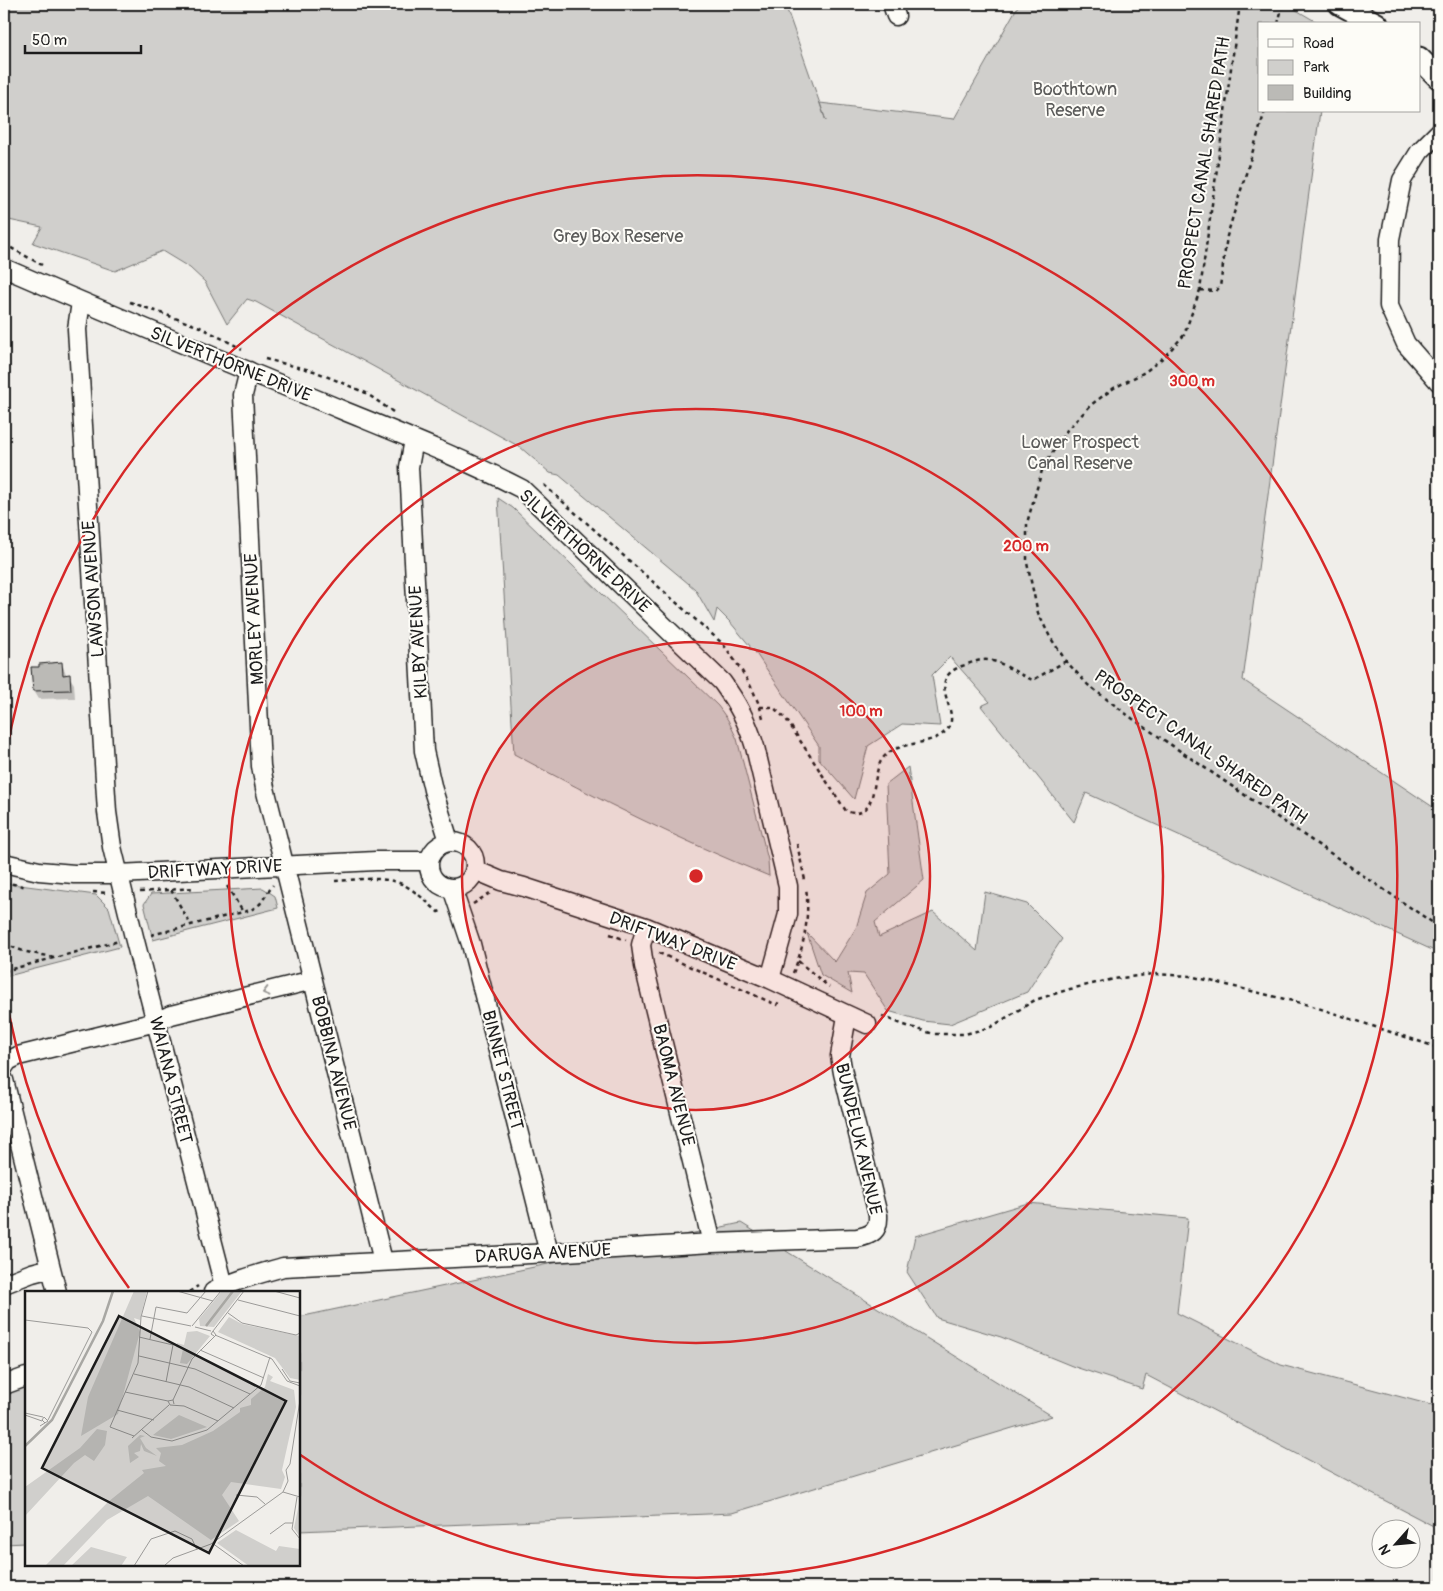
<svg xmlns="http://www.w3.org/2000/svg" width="1443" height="1591" viewBox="0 0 1443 1591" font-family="Pangolin,sans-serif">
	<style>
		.green { fill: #d0cfcc; stroke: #767674 }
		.shadow { fill: #0003 }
		.building { fill: #bbbab6; stroke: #1c1c1c }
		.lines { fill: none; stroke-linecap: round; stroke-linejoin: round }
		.minor-casing { stroke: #1c1c1c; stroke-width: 21 }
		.major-casing { stroke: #1c1c1c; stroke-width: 25 }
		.path { stroke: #1c1c1c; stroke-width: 2.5; stroke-dasharray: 4 4; stroke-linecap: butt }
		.minor { stroke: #fdfcf7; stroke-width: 18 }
		.major { stroke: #fdfcf7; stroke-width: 21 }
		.oneway { stroke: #989794 }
		.ring { fill: none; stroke: #d62828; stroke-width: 2.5 }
		.labels { text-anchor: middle; stroke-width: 4; stroke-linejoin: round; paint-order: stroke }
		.park-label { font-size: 18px; fill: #5b5b5a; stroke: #fdfcf7 }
		.street-label { font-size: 18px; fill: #1c1c1c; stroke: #fdfcf7 }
		.inset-river { fill: none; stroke: #a8a7a3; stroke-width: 2.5 }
		.inset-road { fill: none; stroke: #9b9a98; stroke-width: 1 }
		.view { fill: #1c1c1c; fill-opacity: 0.15; stroke: #1c1c1c; stroke-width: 2.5 }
		.inset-edge { fill: none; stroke: #1c1c1c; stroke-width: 2.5 }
		.centre { fill: #d62828; stroke: #fdfcf7; stroke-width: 2.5 }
		.ring-label { font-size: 15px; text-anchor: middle; font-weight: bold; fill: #d62828; stroke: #fdfcf7; stroke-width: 4; stroke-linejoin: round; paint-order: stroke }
	</style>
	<rect width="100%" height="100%" fill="#f0eeea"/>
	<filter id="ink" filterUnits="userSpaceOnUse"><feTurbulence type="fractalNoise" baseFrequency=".02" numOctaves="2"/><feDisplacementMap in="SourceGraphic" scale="10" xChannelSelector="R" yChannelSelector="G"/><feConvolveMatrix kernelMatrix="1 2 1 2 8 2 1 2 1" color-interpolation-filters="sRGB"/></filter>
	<g filter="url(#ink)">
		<path class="green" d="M4 4H785L826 121 820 103 954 119 1019 4H1286L1320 24H1259V111H1320L1243 680 1439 811V953L1086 793 1074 822 981 706 990 702 950 657 932 675 940 726 902 724 868 746 854 799 819 759V746L759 658 754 650 749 649 750 646 730 622 717 609 714 622 695 589 559 475 550 473 520 447 256 302 247 299 227 324 205 282 190 268 162 251 115 271 33 243 42 227 4 219Z
			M498 498 513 508 718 706 728 720 737 739 768 860 769 876C682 841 597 799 514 754Z
			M908 767 924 880 875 922 879 937 933 912 977 951 985 892 1027 904 1062 939 1027 992 950 1024 923 1021 888 1011 864 974 848 973 852 993 821 975 807 933 835 962 856 928 867 893 890 874 886 784Z
			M4 883 96 895 109 908 120 947 4 977Z
			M263 888 275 896 278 908 153 940 144 904 151 894Z
			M1028 1203 1188 1218 1177 1313 1281 1365 1439 1407V1529L1146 1375 1142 1389 1072 1366 1001 1337 937 1318 907 1272 915 1236Z
			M741 1223 1052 1416 732 1513 299 1531V1317Z
			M26 1381V1543L4 1544V1399Z"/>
		<path class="shadow" d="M62 664 67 676H69L74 684 75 698 39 699 34 691Z"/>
		<path class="building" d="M62 662 63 675 70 674 71 690 33 691 31 667H39V664Z"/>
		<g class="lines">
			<g class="minor-casing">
				<path id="minor" d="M892 4 896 16
					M1439 132 1420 151 1402 180 1390 239 1389 306 1406 344 1439 382
					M4 268C116 317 229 363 342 410 403 435 464 459 522 489L722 682C738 704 747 721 755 747L788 886V914L770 979
					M81 302 77 329 107 812 112 847 134 937 224 1286
					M249 371 243 395 261 766 265 788 383 1261
					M414 440 409 467 424 751 433 790 449 841
					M429 865a23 23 0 1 1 46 0a23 23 0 1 1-46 0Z
					M4 863 39 871 74 874H119L376 861H428
					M475 870 501 881 524 887 646 927 770 979 867 1024
					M452 888 471 944 549 1253
					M646 927 641 945 644 966 712 1243
					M4 1067 8 1061 18 1056 156 1022 171 1015 313 980
					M4 1080 57 1292
					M4 1284 32 1273 51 1268
					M213 1292C235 1280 259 1274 283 1267L549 1253 712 1243 857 1238C872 1235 879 1231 878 1215L843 1073 840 1056 847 1016
					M4 1385 26 1377"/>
			</g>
			<g class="major-casing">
				<path id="major" d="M1340 4 1377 24
					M1419 58 1439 78"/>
			</g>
			<path class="path" d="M1240 4 1200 290 1184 335 1165 356 1145 372 1114 388 1092 404 1067 430 1043 467 1027 523V563L1038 613 1050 637 1066 661 1088 685 1133 719 1439 927
				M1278 24 1283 4
				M4 244 42 265
				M1200 290 1216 291 1220 287 1227 236 1265 111
				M130 302 200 327 242 349
				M265 359 314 371 366 393 393 412
				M544 485 723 644C740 667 756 690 763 718
				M760 707H773L786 719 846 811C878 823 871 778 881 761 894 739 929 748 946 731 965 712 922 681 962 666 971 663 979 659 988 660 1004 662 1018 675 1033 680L1066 661
				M797 844 805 880
				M335 881C356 880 384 875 404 885 417 892 427 902 438 912L444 910
				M4 882 27 887
				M227 886 243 912
				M171 890 191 925
				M93 892 107 893
				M140 892 194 888
				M473 904 490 893
				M610 934 626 940
				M151 935 251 910 260 904 273 885
				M4 944 26 952 54 957
				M659 953 777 1005 780 1000
				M798 961 829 987
				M4 971 119 941
				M793 973C804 947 810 916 806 888
				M882 1016 904 1025 934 1034H965L991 1027 1035 1000 1070 989 1114 979 1154 974 1190 976 1309 1005 1439 1048
				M189 1292 198 1286"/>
			<use href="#minor" class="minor"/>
			<use href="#major" class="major"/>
		</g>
		<defs><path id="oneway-chevron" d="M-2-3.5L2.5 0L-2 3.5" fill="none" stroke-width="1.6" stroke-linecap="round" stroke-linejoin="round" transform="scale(1.25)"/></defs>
		<use class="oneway" href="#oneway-chevron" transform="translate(266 992) rotate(166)"/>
	</g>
	<circle cx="696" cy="876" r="234" fill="#d62828" fill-opacity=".12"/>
	<g class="ring">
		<circle cx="696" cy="876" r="234"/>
		<circle cx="696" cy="876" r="467"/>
		<path d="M129 1288A701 701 0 0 1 5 992M5 760A701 701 0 1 1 299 1454"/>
	</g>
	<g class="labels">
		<g class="park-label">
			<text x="1075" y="95">Boothtown<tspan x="1075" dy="21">Reserve</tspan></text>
			<text x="618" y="242">Grey Box Reserve</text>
			<text x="1080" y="448">Lower Prospect<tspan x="1080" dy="21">Canal Reserve</tspan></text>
		</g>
		<g class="street-label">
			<text transform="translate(1204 163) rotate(-81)" y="6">PROSPECT CANAL SHARED PATH</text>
			<text transform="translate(231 364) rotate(22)" y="6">SILVERTHORNE DRIVE</text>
			<text transform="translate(585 551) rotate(43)" y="6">SILVERTHORNE DRIVE</text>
			<text transform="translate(93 589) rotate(-94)" y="6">LAWSON AVENUE</text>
			<text transform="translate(254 619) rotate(-93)" y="6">MORLEY AVENUE</text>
			<text transform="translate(418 642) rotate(-93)" y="6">KILBY AVENUE</text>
			<text transform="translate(1201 747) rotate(35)" y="6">PROSPECT CANAL SHARED PATH</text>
			<text transform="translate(215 869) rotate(-3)" y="6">DRIFTWAY DRIVE</text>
			<text transform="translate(673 941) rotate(21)" y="6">DRIFTWAY DRIVE</text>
			<text transform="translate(334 1063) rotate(76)" y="6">BOBBINA AVENUE</text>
			<text transform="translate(503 1070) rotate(76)" y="6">BINNET STREET</text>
			<text transform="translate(171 1080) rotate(76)" y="6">WAIANA STREET</text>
			<text transform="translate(674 1085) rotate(76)" y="6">BAOMA AVENUE</text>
			<text transform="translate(859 1139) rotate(77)" y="6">BUNDELUK AVENUE</text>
			<text transform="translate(543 1253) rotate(-3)" y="6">DARUGA AVENUE</text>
		</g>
	</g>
	<g transform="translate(25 1291)">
		<rect width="275" height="275" fill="#f0eeea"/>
		<path d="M109 0H122L115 29 109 27 115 41 93 123 56 145 63 106ZM197 0H217L189 36 175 35 174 28ZM204 26 217 33 275 45V89L265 87 250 67 193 41ZM172 40 185 45 162 73 155 72 158 58 151 56 152 52 159 54 162 41ZM243 83 248 86 245 90 269 99 271 116 257 179 260 186 256 198 206 191 197 204 214 230 186 249 123 205 82 229 38 275H20L83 211 119 182 117 179 141 175 134 170 136 162 131 157 157 154 188 140 215 121V117L226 114V108L240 96ZM154 124 182 136 146 148 128 144ZM72 138 82 140 80 154 69 170 60 164 49 172 0 225V196L55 157ZM115 144 120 145 115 147 121 157 132 165 119 160 116 153 115 160 109 162 114 166 105 172 103 155ZM275 208V246L269 237ZM211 239 251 260 254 255 275 258V275H224L192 252ZM66 256 102 266 96 275H46Z" fill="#d0cfcc"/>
		<path class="inset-river" d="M181 35 208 0M0 155 27 129 78 30 88 0"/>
		<path class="inset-road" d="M152 0 188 10M249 0 275 7M213 9 275 25M203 22 217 32 271 44 275 42M117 25 166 35M0 29 63 37 67 41 23 129M167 35 196 0M170 36 186 40M188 40 219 0M190 44 247 68 262 90 275 95M114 46 148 54 141 91M125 48 131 16 162 22 181 0M175 59 239 87M114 65 170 78 225 103M257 78 265 90 275 92M109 83 164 96 209 117M100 101 143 110M148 109 167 68 191 44 188 40 186 43 189 45M149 113 148 109 143 110 145 114 159 115 193 130M92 119 129 129M0 122 18 126M0 124 17 130M15 135 23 130 19 126 17 129 20 132M117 139 126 146 147 150 182 139 236 94 245 66M109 145 85 136 113 72 116 26 123 0M107 147 144 114M258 201 275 206M211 204 232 206 240 213M272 206 267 238 275 248M245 243 260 232H268M187 252 219 275M109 275 126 248 150 240 167 248 172 259M139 275 148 267 186 253 258 201 263 190 261 179 265 173 275 109"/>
		<path class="view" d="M94 25 261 110 184 262 17 177Z"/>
		<rect width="275" height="275" class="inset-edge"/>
	</g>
	<circle cx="696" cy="876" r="8" class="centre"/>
	<g class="ring-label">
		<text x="1192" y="386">300 m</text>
		<text x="1026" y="551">200 m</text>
		<text x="861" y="716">100 m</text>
	</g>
	<rect width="1443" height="1591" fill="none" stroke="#fdfcf7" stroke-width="20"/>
	<rect x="10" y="10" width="1423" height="1571" fill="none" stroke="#1c1c1c" stroke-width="2" filter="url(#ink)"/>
	<rect x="1258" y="22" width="162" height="90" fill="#fdfcf7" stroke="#a3a29f"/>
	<rect x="1268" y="39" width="25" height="8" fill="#fdfcf7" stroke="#a3a29f"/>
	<text x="1303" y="48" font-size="15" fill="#1c1c1c">Road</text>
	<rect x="1268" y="60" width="25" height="15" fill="#d0cfcc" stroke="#a3a29f"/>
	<text x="1303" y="72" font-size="15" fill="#1c1c1c">Park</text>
	<rect x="1268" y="85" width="25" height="15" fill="#bbbab6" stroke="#a3a29f"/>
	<text x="1303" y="98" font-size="15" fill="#1c1c1c">Building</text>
	<g transform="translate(1396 1544) rotate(243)"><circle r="24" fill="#fdfcf7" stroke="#a3a29f"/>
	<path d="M0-4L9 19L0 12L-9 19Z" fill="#1c1c1c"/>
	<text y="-8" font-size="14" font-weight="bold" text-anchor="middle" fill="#1c1c1c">N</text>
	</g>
	<path d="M25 45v8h116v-8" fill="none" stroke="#1c1c1c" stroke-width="2.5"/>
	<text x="32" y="45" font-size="15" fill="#1c1c1c" stroke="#fdfcf7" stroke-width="4" paint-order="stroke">50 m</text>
</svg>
